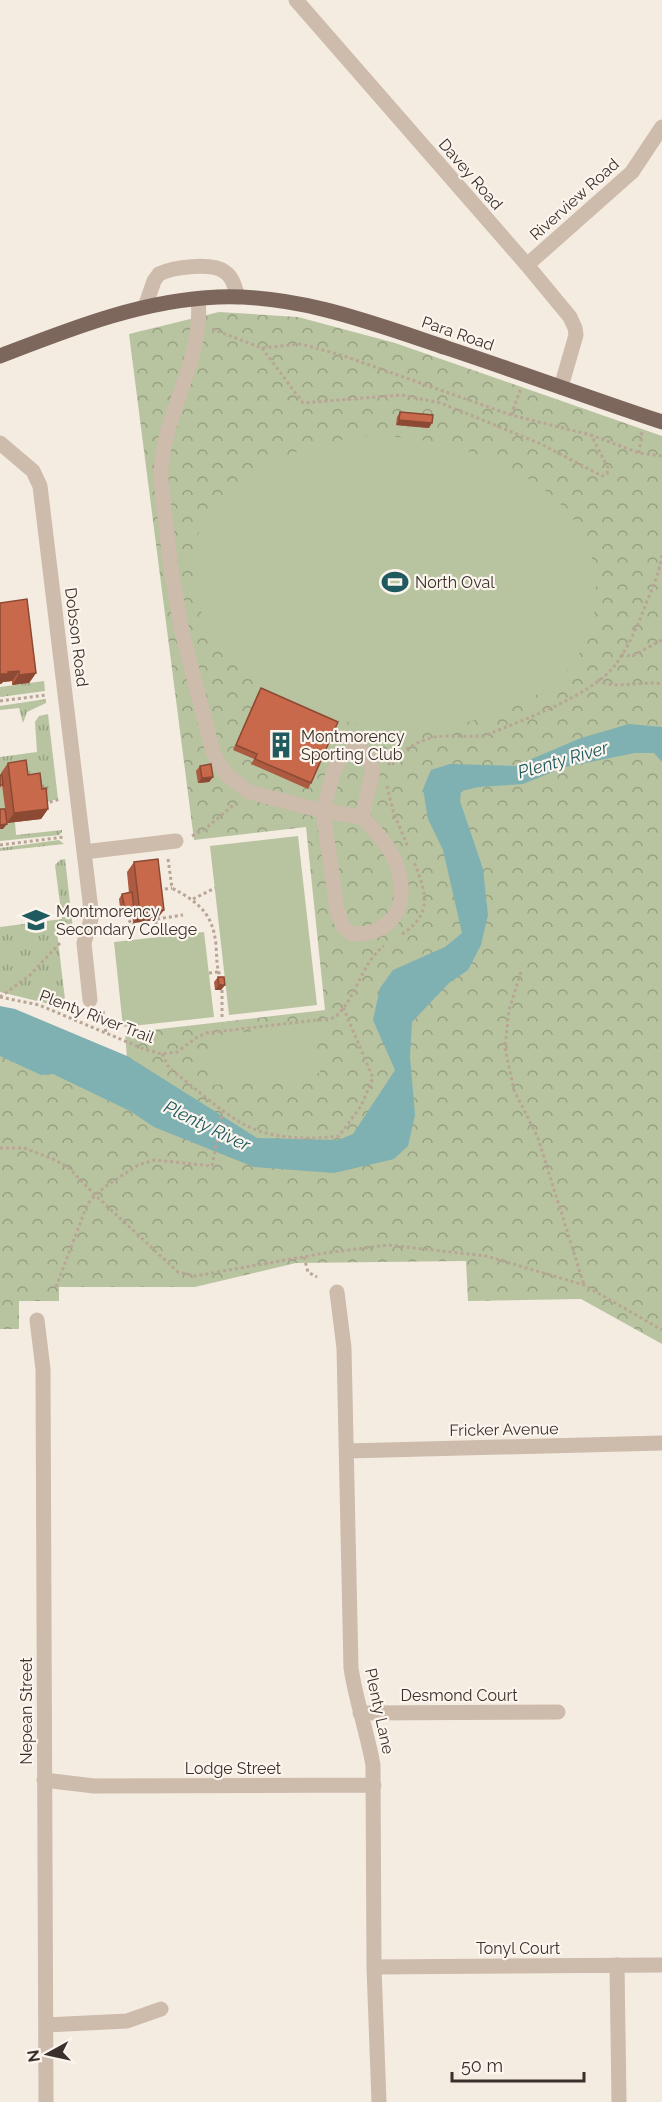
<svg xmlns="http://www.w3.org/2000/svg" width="662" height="2102" viewBox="0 0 662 2102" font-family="Raleway,sans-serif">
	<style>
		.grass { fill: url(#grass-tufts) }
		.park { fill: url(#park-crowns) }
		.pitch { fill: #b8c4a0 }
		.water { fill: #7fb0b2 }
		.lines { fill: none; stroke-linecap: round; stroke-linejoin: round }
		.path { stroke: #b9a596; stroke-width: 3; stroke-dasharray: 3 3; stroke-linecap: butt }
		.minor { stroke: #cdbbac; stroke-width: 15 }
		.major { stroke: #7d675c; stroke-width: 15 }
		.wall { fill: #ac5a40 }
		.shaded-wall { fill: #8c4a34 }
		.building { fill: #c8694b; stroke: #8c4a34; stroke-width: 1.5 }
		.labels { text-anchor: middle; stroke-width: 4.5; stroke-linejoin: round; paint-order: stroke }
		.street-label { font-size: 16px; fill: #3b302b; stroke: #fbf5ee }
		.poi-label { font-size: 16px; fill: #3b302b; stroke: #fbf5ee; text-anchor: start }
		.water-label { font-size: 18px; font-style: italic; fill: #1f5a5e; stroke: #fbf5ee }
	</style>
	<defs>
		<pattern id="grass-tufts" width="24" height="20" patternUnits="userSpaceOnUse" patternTransform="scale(1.5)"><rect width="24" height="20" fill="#b8c4a0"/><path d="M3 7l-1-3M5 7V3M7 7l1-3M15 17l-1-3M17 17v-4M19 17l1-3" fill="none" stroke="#97a083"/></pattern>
		<pattern id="park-crowns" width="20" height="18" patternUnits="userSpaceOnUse" patternTransform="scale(1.5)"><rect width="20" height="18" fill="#b8c4a0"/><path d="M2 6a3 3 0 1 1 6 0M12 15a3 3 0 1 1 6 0" fill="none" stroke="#97a083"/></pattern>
	</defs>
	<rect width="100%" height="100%" fill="#f4ebe1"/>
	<path class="grass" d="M44 681 45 691 0 697V687Z
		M46 699V703L27 712 23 723 19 708 0 710V706Z
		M48 714 58 799 39 804 1 773 7 822H15L16 835 62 830V832L59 835 0 841V757L37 752 35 722 39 716Z
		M59 840 64 844 0 851V848Z
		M65 859 73 929 57 932 66 1008 0 992V927L62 919 55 865 60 860Z"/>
	<path class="park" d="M219 312 298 317 395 343 662 436V1344L581 1299 468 1301 466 1261 296 1263 195 1287H59V1301H19V1329H0V1032L129 1084 125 1033 325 1010 306 827 194 840 129 334Z"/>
	<path class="pitch" d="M369 436C438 434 542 465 579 528 608 575 600 643 557 680 531 702 496 716 462 723 391 739 317 723 257 681 241 669 224 657 213 639 203 624 199 605 195 587 177 485 289 445 369 436Z
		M298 836 317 1005 229 1015 210 846Z
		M204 932 214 1017 123 1027 114 942Z
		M314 1025 320 1073 214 1085 209 1036Z"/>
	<path class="water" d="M629 724 662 727V762L654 753H635L565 767 523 784 479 787 461 791 460 801 483 869 488 915 481 945 468 970 449 983 412 1022 410 1057 415 1115 408 1146 394 1159 334 1173 254 1167 154 1127 130 1111 53 1074 41 1075 0 1056V1006L15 1009 127 1056 257 1138 338 1140 353 1134 395 1070 373 1020 380 988 393 970 445 947 462 933 443 850 428 819 423 789 431 770 450 764 515 766 581 738Z"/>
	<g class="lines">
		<path class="path" d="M212 329 262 348 301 344 341 355 511 415 591 435 639 453 662 456
			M262 348 303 403 401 395 441 403 541 444 602 476 607 474 608 468 591 435
			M511 415 521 388
			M639 453 642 431
			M621 655 632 656 662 640
			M598 679C610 691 643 680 662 684
			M0 701 46 695
			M388 765C405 748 425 735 450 736 463 736 474 737 487 735 524 719 592 696 616 664 628 647 638 626 645 606 652 589 660 572 662 554
			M387 786 393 811 408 847
			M44 804 60 799
			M192 836 205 829 236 803
			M0 845 64 837
			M168 859 172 888C198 902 213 913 216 945 217 957 216 968 221 978
			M159 890 172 888
			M193 899 215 888
			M126 915 132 925 138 923
			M157 919 183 915
			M156 921V938
			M402 934C434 913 426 892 414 862
			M521 972 509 1010 505 1048 514 1090 538 1138 584 1285
			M209 973 218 972
			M0 997 39 1005 144 1049 162 1054 177 1052 196 1038 206 1033 334 1018C357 999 360 964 384 946
			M0 997 29 976 60 943
			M103 1011 106 1033
			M222 1017V985
			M162 1054 169 1068C193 1086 217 1109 243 1124 270 1139 309 1140 339 1136L361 1106 373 1078 343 1007
			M0 1148H24L53 1159 69 1168 95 1195 178 1272 195 1276 325 1253 388 1245 486 1256 584 1285 662 1330
			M304 1257 308 1272 317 1277
			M56 1287 87 1205 95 1195 106 1186 138 1165 155 1160 212 1166 223 1110"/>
		<path class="minor" d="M296 0 527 265 570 317 575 328 576 335 561 387
			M527 265 632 172 662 127
			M198 299C205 361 159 418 161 480L170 562 182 632 213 752 219 764 228 776 249 792 323 811 362 817 373 770 368 756 360 750 351 751 341 758 334 770 323 811 337 910 343 926 351 934C397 936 411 900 395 861 388 844 374 830 362 817
			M145 307 154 281 159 274C173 267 212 262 225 272 233 277 235 288 238 297
			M0 443 33 471 40 486 91 910V919L84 943 90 1000
			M84 852 176 841
			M337 1292 344 1348 351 1668C356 1701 367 1732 373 1765L374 1967 379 2102
			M37 1320 43 1369 46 2102
			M347 1451 662 1443
			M360 1713 558 1712
			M44 1780 94 1786 374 1785
			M617 1965 619 2102
			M374 1967 662 1965
			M46 2025 127 2021 161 2009"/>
		<path class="major" d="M0 356C70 329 142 300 218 297 297 294 373 323 447 348 519 372 590 398 662 422"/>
	</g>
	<path class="wall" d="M400 412 429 428 396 425 397 417Z
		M0 603 36 673 29 683 12 685V681L3 682 1 684H0Z
		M261 688 311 783 308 789 251 764 254 759 233 750 258 693Z
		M8 763 28 775 42 789 48 809 41 819 7 823 2 785 0 788V775H1V773Z
		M200 766 213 777 209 782 198 783 196 771Z
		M134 862 164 910 156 920 133 923 132 912 130 915 121 916 119 899 122 894 129 893 127 872Z
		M218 977 225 985 221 990H215L214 982Z"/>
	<path class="shaded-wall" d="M399 420 432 423 429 428 396 425Z
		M19 671 12 681 3 682 1 684H0V674Z
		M36 673 29 683 12 685 19 675Z
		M213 777 209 782 198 783 202 778Z
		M48 809 41 819 7 823 14 813Z
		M7 824 3 829H0V825Z
		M134 909 130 915 121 916 125 911Z
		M164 910 156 920 133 923 140 913Z
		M219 985H225L221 990H215Z"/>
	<path class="building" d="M400 412 433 415 432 423 399 420Z
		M27 599 36 673 19 675V671L8 672V674H0V603Z
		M261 688 338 722 311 783 255 759 257 754 236 745Z
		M26 760 28 775 40 773 42 789 46 788 48 809 14 813 8 763Z
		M211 764 213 777 202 778 200 766Z
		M0 775H2L3 785H0Z
		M0 809H5L7 824 0 825Z
		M158 859 164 910 140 913 134 862Z
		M132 892 134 909 125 911 122 894Z
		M218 977H224L225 985H219Z"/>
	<defs>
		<g id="stadium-bare" transform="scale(2.07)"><path d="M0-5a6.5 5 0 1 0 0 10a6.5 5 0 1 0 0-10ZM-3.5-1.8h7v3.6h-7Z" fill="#1f5a5e" stroke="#fbf5ee" stroke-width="2.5" paint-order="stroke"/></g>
		<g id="building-bare" transform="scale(2.07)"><path d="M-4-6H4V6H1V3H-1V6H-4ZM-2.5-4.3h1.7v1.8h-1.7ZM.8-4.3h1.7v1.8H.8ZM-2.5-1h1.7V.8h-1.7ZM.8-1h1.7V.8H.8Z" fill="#1f5a5e" stroke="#fbf5ee" stroke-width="2.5" paint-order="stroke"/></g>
		<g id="school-bare" transform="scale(2.07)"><path d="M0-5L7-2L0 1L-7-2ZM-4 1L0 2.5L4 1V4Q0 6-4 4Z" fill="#1f5a5e" stroke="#fbf5ee" stroke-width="2.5" paint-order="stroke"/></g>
	</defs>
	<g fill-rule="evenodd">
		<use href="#stadium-bare" x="395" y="582"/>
		<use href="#building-bare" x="281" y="745"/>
		<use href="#school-bare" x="36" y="920"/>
	</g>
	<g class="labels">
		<g class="street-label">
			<text transform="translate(471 174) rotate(49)" y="6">Davey Road</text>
			<text transform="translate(574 199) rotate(-42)" y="6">Riverview Road</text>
			<text transform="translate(458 333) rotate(19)" y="6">Para Road</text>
			<text transform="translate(77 637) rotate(83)" y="6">Dobson Road</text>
			<text transform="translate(97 1016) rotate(21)" y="6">Plenty River Trail</text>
			<text transform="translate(504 1429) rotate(-1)" y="6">Fricker Avenue</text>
			<text x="459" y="1701">Desmond Court</text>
			<text transform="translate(26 1711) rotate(-90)" y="6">Nepean Street</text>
			<text transform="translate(380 1711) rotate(78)" y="6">Plenty Lane</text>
			<text x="233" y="1774">Lodge Street</text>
			<text x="518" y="1954">Tonyl Court</text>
		</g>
		<g class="poi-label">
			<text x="415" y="588">North Oval</text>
			<text x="301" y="742">Montmorency<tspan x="301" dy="18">Sporting Club</tspan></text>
			<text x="56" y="917">Montmorency<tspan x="56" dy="18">Secondary College</tspan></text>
		</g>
		<g class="water-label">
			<text transform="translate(563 760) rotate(-16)" y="6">Plenty River</text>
			<text transform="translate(207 1126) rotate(26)" y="6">Plenty River</text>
		</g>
	</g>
	<g transform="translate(48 2054) rotate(262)" stroke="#fbf5ee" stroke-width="4.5" paint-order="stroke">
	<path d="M0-4.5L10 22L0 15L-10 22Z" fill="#3b302b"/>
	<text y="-9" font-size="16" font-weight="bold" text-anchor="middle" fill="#3b302b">N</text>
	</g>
	<path d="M452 2072v9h132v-9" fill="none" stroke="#3b302b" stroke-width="3"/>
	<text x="461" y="2072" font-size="18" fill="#3b302b" stroke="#fbf5ee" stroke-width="4.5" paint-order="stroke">50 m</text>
</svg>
